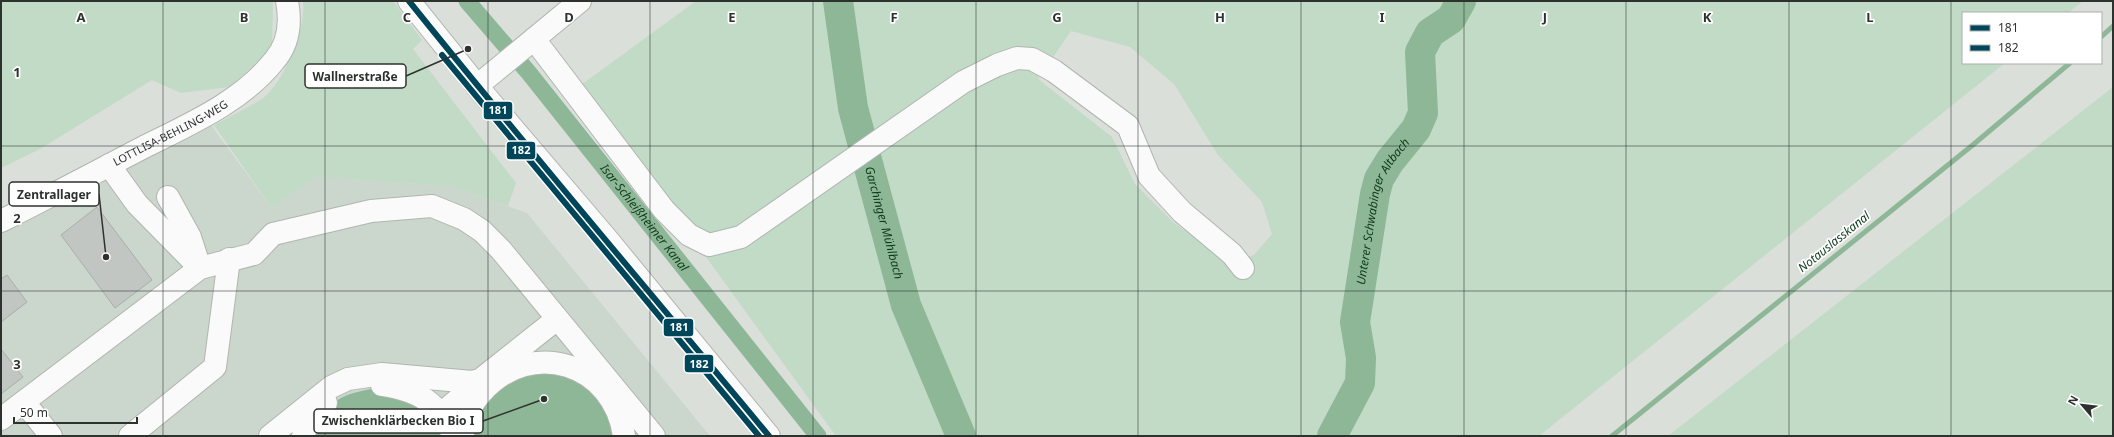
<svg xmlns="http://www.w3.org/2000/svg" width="2114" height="437" viewBox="0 0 2114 437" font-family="'Noto Sans',sans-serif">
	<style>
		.built { fill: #cbd6cc }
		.green { fill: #c1dbc6; fill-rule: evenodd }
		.water { fill: #8db796 }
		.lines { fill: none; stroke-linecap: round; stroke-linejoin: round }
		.stream { stroke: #8db796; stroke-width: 5 }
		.canal { stroke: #8db796; stroke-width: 17 }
		.river { stroke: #8db796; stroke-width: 30 }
		.building { fill: #c2c6c2; stroke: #a9aeaa }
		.minor-casing { stroke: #b1b5b1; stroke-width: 24 }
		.major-casing { stroke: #b1b5b1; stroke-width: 24 }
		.minor { stroke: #f9faf9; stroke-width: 22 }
		.major { stroke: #f9faf9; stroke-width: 22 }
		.bus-1-casing { stroke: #fff; stroke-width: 9 }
		.bus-2-casing { stroke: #fff; stroke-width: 9 }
		.bus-1 { stroke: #00465a; stroke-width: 6 }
		.bus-2 { stroke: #00465a; stroke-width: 6 }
		.grid { fill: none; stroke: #2e322f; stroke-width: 1; stroke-opacity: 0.55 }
		.labels { text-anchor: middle; stroke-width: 3.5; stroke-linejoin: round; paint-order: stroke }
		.street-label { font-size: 11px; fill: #2e322f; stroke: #fff }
		.water-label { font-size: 12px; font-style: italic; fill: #0e3b1d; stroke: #fff }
		.grid-label { font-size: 13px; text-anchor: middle; font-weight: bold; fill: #2e322f; stroke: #fff; stroke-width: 3.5; stroke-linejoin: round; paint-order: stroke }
		.leader { fill: none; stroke: #2e322f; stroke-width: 1.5 }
		.callout-dot { fill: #2e322f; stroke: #fff; stroke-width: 1.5 }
		.callout { fill: #fff; stroke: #2e322f; stroke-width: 1.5 }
		.callout-label { font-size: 12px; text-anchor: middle; font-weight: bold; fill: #2e322f }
		.line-badge { stroke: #fff; stroke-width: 1.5 }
		.badge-label { font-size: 11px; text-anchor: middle; font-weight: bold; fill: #fff }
	</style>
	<rect width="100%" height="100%" fill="#dadfda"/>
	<path class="built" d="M211 125 271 207 316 177 452 186 527 213 710 436H1V216Z"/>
	<path class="green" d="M1 1H273L272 49 229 87 181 93 152 80 40 149 1 168Z
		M303 1H393L422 40 413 49 516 183 508 206 452 186 316 177 271 207 214 125C230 116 248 108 263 98 284 83 307 26 303 1Z
		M696 1H2083L2068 13H1963V63H2005L1539 436H836L581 85ZM1071 31 1130 47 1174 84 1218 155 1262 202 1272 234 1254 255 1231 263 1174 223 1135 184 1112 137 1038 79Z
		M2113 87V436H1668Z"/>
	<path class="water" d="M520 369 590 380 620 436H468L479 401Z
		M377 388 422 404 446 436H306C330 403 334 395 377 388Z"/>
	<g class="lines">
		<path class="stream" d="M2101 37 2113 26
			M1612 436 1974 144 2070 63"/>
		<path class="canal" id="s1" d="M467 1 529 73 818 436"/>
		<g class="river">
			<path id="s2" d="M838 1 853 108 906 305 961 436"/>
			<path id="s3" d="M1332 436 1360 383 1361 358 1355 322 1375 194 1379 179 1390 161 1416 129 1423 113 1420 52 1430 33 1451 19 1461 1"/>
		</g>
	</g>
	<path class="building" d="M97 207 152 280 115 308 61 235Z
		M7 275 27 302 1 322V279Z
		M1 349 23 377 1 394Z"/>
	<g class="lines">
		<g class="minor-casing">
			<g id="minor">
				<path d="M534 39 664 210 689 235 709 245 741 237 963 82 997 65 1017 58 1032 59 1054 71 1128 126 1149 176 1182 212 1232 254 1243 268"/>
				<path d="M477 86 580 1"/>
				<path d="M109 165 137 204 200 268"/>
				<path d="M168 197 190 237 199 265"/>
				<path id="s4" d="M1 221C49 197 96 172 144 147 190 124 241 102 274 61 289 44 291 22 287 1"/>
				<path d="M382 385C420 391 436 401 454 436"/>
				<path d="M24 402 51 436"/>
				<path d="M441 414 480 381"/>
				<path d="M1 419 200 268 254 254 273 234 371 211 432 206 464 219 482 231 501 250 654 436"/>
				<path d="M130 436 215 367 229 259"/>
				<path d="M270 436 331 387 348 379 382 374 472 382 480 380 557 319"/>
				<path d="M303 436 308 423 326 403"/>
				<path d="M463 436C463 420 471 404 482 392 531 337 614 363 624 436"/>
			</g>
		</g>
		<g class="major-casing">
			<path id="major" d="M409 1 487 98 607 239 769 436"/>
		</g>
		<use href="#minor" class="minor"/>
		<use href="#major" class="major"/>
		<g class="bus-1-casing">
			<path id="bus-1" d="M409 1C527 148 649 291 769 436"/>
		</g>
		<g class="bus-2-casing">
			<path id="bus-2" d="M442 55 759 436"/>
		</g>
		<use href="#bus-1" class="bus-1"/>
		<use href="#bus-2" class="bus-2"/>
	</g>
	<path class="grid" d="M163 1V436M325 1V436M488 1V436M650 1V436M813 1V436M976 1V436M1138 1V436M1301 1V436M1464 1V436M1626 1V436M1789 1V436M1951 1V436M1 146H2113M1 291H2113"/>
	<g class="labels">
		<g class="street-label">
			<text dy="4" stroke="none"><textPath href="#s4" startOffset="191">LOTTLISA-BEHLING-WEG</textPath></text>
		</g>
		<g class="water-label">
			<text dy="4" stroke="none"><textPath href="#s3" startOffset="237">Unterer Schwabinger Altbach</textPath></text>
			<text dy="4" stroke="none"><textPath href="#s1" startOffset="280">Isar-Schleißheimer Kanal</textPath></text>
			<text dy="4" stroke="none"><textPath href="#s2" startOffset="227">Garchinger Mühlbach</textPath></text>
			<text transform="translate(1834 242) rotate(-39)" y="4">Notauslasskanal</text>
		</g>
	</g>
	<g class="grid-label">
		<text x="81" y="22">A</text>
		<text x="244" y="22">B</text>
		<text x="407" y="22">C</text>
		<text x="569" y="22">D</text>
		<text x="732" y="22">E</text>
		<text x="894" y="22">F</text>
		<text x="1057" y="22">G</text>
		<text x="1220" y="22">H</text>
		<text x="1382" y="22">I</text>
		<text x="1545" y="22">J</text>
		<text x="1707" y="22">K</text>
		<text x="1870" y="22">L</text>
		<text x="17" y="77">1</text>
		<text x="17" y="223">2</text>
		<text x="17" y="369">3</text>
	</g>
	<path class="leader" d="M468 49L406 76M106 257L99 194M544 399L483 421"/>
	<g class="callout-dot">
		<circle cx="468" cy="49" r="4"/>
		<circle cx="106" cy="257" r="4"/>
		<circle cx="544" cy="399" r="4"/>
	</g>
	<g class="callout">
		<rect x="305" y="64" width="101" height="24" rx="4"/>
		<rect x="9" y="182" width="90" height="24" rx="4"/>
		<rect x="314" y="409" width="169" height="24" rx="4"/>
	</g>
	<g class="callout-label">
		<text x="355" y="81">Wallnerstraße</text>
		<text x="54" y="199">Zentrallager</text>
		<text x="398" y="425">Zwischenklärbecken Bio I</text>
	</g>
	<g class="line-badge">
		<rect x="483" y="101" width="30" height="19" rx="4" fill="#00465a"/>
		<rect x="506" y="141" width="30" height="19" rx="4" fill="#00465a"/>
		<rect x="663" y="318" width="31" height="19" rx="4" fill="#00465a"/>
		<rect x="684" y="354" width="30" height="19" rx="4" fill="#00465a"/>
	</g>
	<g class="badge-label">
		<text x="498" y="114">181</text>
		<text x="521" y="154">182</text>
		<text x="679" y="331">181</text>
		<text x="699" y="368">182</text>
	</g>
	<rect width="2114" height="437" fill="none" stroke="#2e322f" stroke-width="4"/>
	<rect x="1962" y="12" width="140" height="52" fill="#ffffff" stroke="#abadac"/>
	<rect x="1970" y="25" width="20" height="6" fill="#00465a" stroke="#abadac"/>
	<text x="1998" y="32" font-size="12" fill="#2e322f">181</text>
	<rect x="1970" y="45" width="20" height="6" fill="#00465a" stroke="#abadac"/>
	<text x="1998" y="52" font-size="12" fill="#2e322f">182</text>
	<g transform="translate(2082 405) rotate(298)" stroke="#ffffff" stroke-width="3" paint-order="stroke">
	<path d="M0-3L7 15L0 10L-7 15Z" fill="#2e322f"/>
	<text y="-6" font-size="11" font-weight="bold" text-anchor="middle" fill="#2e322f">N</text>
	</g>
	<path d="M14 417v6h123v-6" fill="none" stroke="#2e322f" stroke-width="2"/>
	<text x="20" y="417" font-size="12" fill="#2e322f" stroke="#ffffff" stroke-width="3" paint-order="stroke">50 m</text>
</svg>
